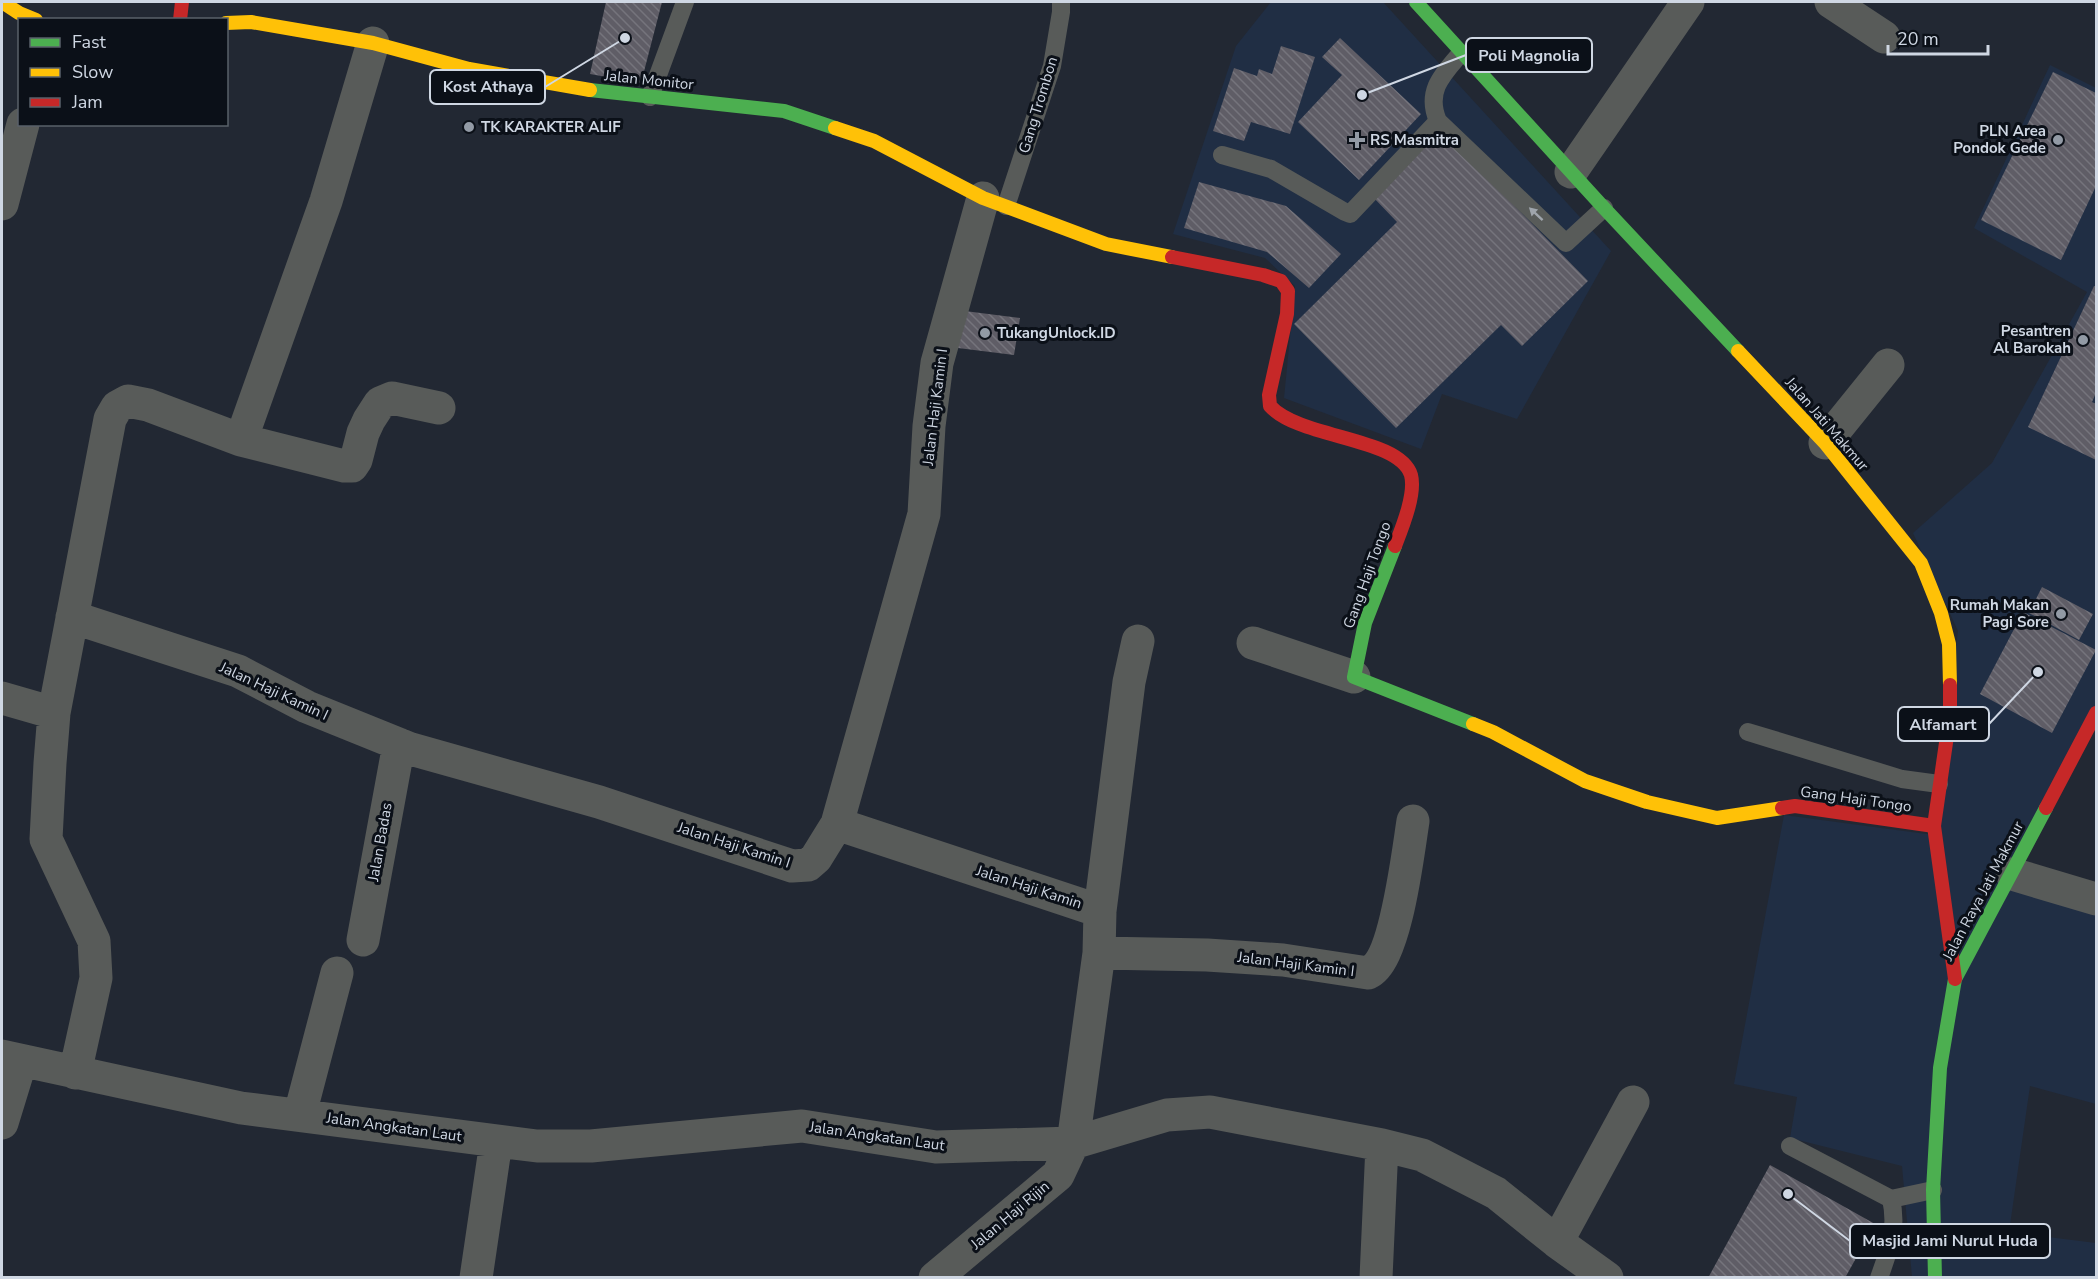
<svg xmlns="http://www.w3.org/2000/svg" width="2098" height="1279" viewBox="0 0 2098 1279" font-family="'Nunito Sans',sans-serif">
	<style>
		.built { fill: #202e44 }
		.building { fill: url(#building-back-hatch) }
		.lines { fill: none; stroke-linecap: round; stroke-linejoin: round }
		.lane { stroke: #585b59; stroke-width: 18 }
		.street { stroke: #585b59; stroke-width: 33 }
		.fast { stroke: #4caf50; stroke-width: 14 }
		.slow { stroke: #ffc107; stroke-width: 14 }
		.jam { stroke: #c62828; stroke-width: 14 }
		.oneway { fill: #9fa5ac }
		.poi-dot { fill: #929aa5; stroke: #0b1018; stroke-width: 2 }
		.labels { text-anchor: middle; stroke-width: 6; stroke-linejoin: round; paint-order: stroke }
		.street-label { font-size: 15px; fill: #cfd7e3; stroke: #0b1018 }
		.poi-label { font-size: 15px; font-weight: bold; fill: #cfd7e3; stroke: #0b1018; text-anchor: start }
		.leader { fill: none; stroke: #cfd7e3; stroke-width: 2 }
		.callout-dot { fill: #cfd7e3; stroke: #0b1018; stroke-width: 2 }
		.callout { fill: #0b1018; stroke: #cfd7e3; stroke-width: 2 }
		.callout-label { font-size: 16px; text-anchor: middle; font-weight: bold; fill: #cfd7e3 }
	</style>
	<defs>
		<pattern id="building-back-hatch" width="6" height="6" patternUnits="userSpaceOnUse" patternTransform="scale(1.5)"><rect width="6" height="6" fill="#5f5d66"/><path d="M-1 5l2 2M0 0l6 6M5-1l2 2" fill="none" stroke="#75747c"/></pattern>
	</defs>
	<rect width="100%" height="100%" fill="#222833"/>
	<path class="built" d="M1271 2H1383L1611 251 1517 419 1442 394 1421 449 1284 398 1295 286 1265 258 1173 234 1236 46Z
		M2050 65 2096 88V706L2004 886 2096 912V1104L2030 1086 2009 1232 2096 1243V1277H1912L1902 1166 1790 1138 1797 1097 1734 1084 1784 815 1934 835 1958 631 1913 533 1992 463 2087 292 1974 228Z"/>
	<path class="building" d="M606 2H662L641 83 590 74Z
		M1340 38 1421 114 1359 180 1298 122 1342 75 1322 57Z
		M1281 46 1315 57 1290 134 1251 122 1244 141 1213 131 1234 68 1257 76 1259 69 1272 74Z
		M2053 72 2096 93V186L2061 260 1981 220Z
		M1440 130 1588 281 1522 346 1501 325 1396 428 1294 324 1397 222 1373 197Z
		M1199 182 1286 206 1341 254 1309 288 1267 252 1184 228Z
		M2094 286 2096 287V393L2092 402 2096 404V460L2028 427Z
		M957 310 1020 318 1014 355 950 347Z
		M2042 587 2093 614 2079 640 2029 613Z
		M2023 612 2096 650 2052 733 1980 694Z
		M1770 1165 1875 1224 1845 1278H1708Z"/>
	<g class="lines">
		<path class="lane" d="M1461 53C1443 74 1425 91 1438 121L1566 243 1604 208
			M650 97 685 2
			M1222 155 1271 169 1345 212 1350 214 1438 121
			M1006 206 1052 66 1061 12V2
			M1748 732 1902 779 1939 784
			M1790 1146 1891 1199C1898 1229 1889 1250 1879 1278
			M1891 1199 1933 1190"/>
		<path class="street" d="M1831 2 1884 37
			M1571 172 1688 2
			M2 204 23 124
			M241 440 326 201 373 43
			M1825 443 1888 365
			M72 617 238 671 307 707 411 749 599 802 792 866 808 865 816 858 837 824 924 514 929 426 937 363 983 198
			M1253 643 1354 677
			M2 698 54 713
			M837 824 1100 911
			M2012 874 2096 899
			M363 940 399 744
			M1099 953 1207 955 1283 960 1368 973C1396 961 1408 852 1413 821
			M2 1056 241 1108 537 1146H591L802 1126 936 1147 1073 1143 1167 1115 1210 1112 1382 1145 1422 1155 1496 1193 1557 1242 1607 1278
			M75 1073 96 978 94 941 46 839 50 763 54 713 110 419 117 407 128 401 148 405 241 440 344 466H352L356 460 363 433 369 420 380 403 392 398 439 408
			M300 1114 337 973
			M2 1123 21 1061
			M1557 1242 1633 1102
			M476 1278 496 1142
			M935 1278 1058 1175 1073 1143 1099 953 1100 911 1129 682 1138 641
			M1376 1278 1382 1145"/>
		<path class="fast" d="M1416 2 1604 208 1738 351
			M590 90 784 111 835 128
			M1395 546 1365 623 1354 677 1473 724
			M1935 1278 1933 1190 1940 1068 1955 979 2046 808"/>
		<path class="slow" d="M2 2 19 13 36 20
			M226 23 251 22 373 43 469 69 590 90
			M835 128 874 141 983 198 1106 244 1172 257
			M1738 351 1825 443 1921 563 1941 613 1949 644 1950 685
			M1473 724 1493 732 1585 781 1647 802 1717 818 1782 808"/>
		<path class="jam" d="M180 20 182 2
			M1172 257 1263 275 1281 281 1288 291 1287 314 1269 395 1270 406C1300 439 1399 437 1411 475 1416 494 1402 528 1395 546
			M1950 685V715L1934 826 1955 979
			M1782 808 1795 806 1934 826
			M2046 808 2096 713"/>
	</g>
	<defs><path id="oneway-solid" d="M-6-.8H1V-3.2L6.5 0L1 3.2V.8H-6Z" transform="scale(1.5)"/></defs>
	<use class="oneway" href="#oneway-solid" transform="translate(1536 214) rotate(-137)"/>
	<g class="poi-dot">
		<circle cx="469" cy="127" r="6"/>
		<path d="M1354 131h6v6h6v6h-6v6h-6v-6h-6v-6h6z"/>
		<circle cx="2058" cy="140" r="6"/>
		<circle cx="985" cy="333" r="6"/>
		<circle cx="2083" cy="340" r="6"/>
		<circle cx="2061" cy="614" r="6"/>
	</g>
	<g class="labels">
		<g class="street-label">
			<text transform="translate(649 80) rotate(6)" y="5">Jalan Monitor</text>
			<text transform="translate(1038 105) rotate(-73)" y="5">Gang Trombon</text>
			<text transform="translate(935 407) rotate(-83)" y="5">Jalan Haji Kamin I</text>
			<text transform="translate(1827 424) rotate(49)" y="5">Jalan Jati Makmur</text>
			<text transform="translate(1367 575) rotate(-70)" y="5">Gang Haji Tongo</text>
			<text transform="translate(274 691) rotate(25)" y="5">Jalan Haji Kamin I</text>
			<text transform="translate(1856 799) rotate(8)" y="5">Gang Haji Tongo</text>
			<text transform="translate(380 842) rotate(-80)" y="5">Jalan Badas</text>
			<text transform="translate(734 845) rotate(18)" y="5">Jalan Haji Kamin I</text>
			<text transform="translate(1029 887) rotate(18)" y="5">Jalan Haji Kamin</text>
			<text transform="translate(1983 891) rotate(-62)" y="5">Jalan Raya Jati Makmur</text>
			<text transform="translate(1296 964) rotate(7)" y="5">Jalan Haji Kamin I</text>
			<text transform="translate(394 1127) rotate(8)" y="5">Jalan Angkatan Laut</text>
			<text transform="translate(877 1136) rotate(8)" y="5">Jalan Angkatan Laut</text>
			<text transform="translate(1010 1215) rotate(-40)" y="5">Jalan Haji Rijin</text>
		</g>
		<g class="poi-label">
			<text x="481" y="132">TK KARAKTER ALIF</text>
			<text x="2046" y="136" text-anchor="end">PLN Area<tspan x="2046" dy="17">Pondok Gede</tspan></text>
			<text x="1370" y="145">RS Masmitra</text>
			<text x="2071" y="336" text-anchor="end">Pesantren<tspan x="2071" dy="17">Al Barokah</tspan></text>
			<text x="997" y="338">TukangUnlock.ID</text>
			<text x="2049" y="610" text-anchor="end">Rumah Makan<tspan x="2049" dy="17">Pagi Sore</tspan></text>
		</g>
	</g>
	<path class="leader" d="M1362 95L1466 55M625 38L545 87M2038 672L1989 724M1788 1194L1850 1241"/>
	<g class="callout-dot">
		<circle cx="1362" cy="95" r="6"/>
		<circle cx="625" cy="38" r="6"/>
		<circle cx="2038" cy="672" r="6"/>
		<circle cx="1788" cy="1194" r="6"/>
	</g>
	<g class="callout">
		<rect x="1466" y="38" width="126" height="34" rx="6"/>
		<rect x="430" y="70" width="115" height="34" rx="6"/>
		<rect x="1898" y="707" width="91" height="34" rx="6"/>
		<rect x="1850" y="1224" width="200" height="34" rx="6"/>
	</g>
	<g class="callout-label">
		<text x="1529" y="61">Poli Magnolia</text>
		<text x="488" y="92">Kost Athaya</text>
		<text x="1943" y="730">Alfamart</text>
		<text x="1950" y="1246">Masjid Jami Nurul Huda</text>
	</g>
	<rect width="2098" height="1279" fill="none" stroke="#cfd7e3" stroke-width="6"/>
	<rect x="18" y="18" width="210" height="108" fill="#0b1018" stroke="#596069" stroke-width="1.5"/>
	<rect x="30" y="38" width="30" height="9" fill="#4caf50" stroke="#596069" stroke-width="1.5"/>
	<text x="72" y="48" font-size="18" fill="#cfd7e3">Fast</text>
	<rect x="30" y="68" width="30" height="9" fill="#ffc107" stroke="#596069" stroke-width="1.5"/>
	<text x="72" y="78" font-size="18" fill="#cfd7e3">Slow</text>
	<rect x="30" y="98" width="30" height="9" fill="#c62828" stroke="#596069" stroke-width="1.5"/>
	<text x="72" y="108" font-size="18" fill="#cfd7e3">Jam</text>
	<path d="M1888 45v9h100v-9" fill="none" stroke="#cfd7e3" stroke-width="3"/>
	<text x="1897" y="45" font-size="18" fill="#cfd7e3" stroke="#0b1018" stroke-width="4.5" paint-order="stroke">20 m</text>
</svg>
